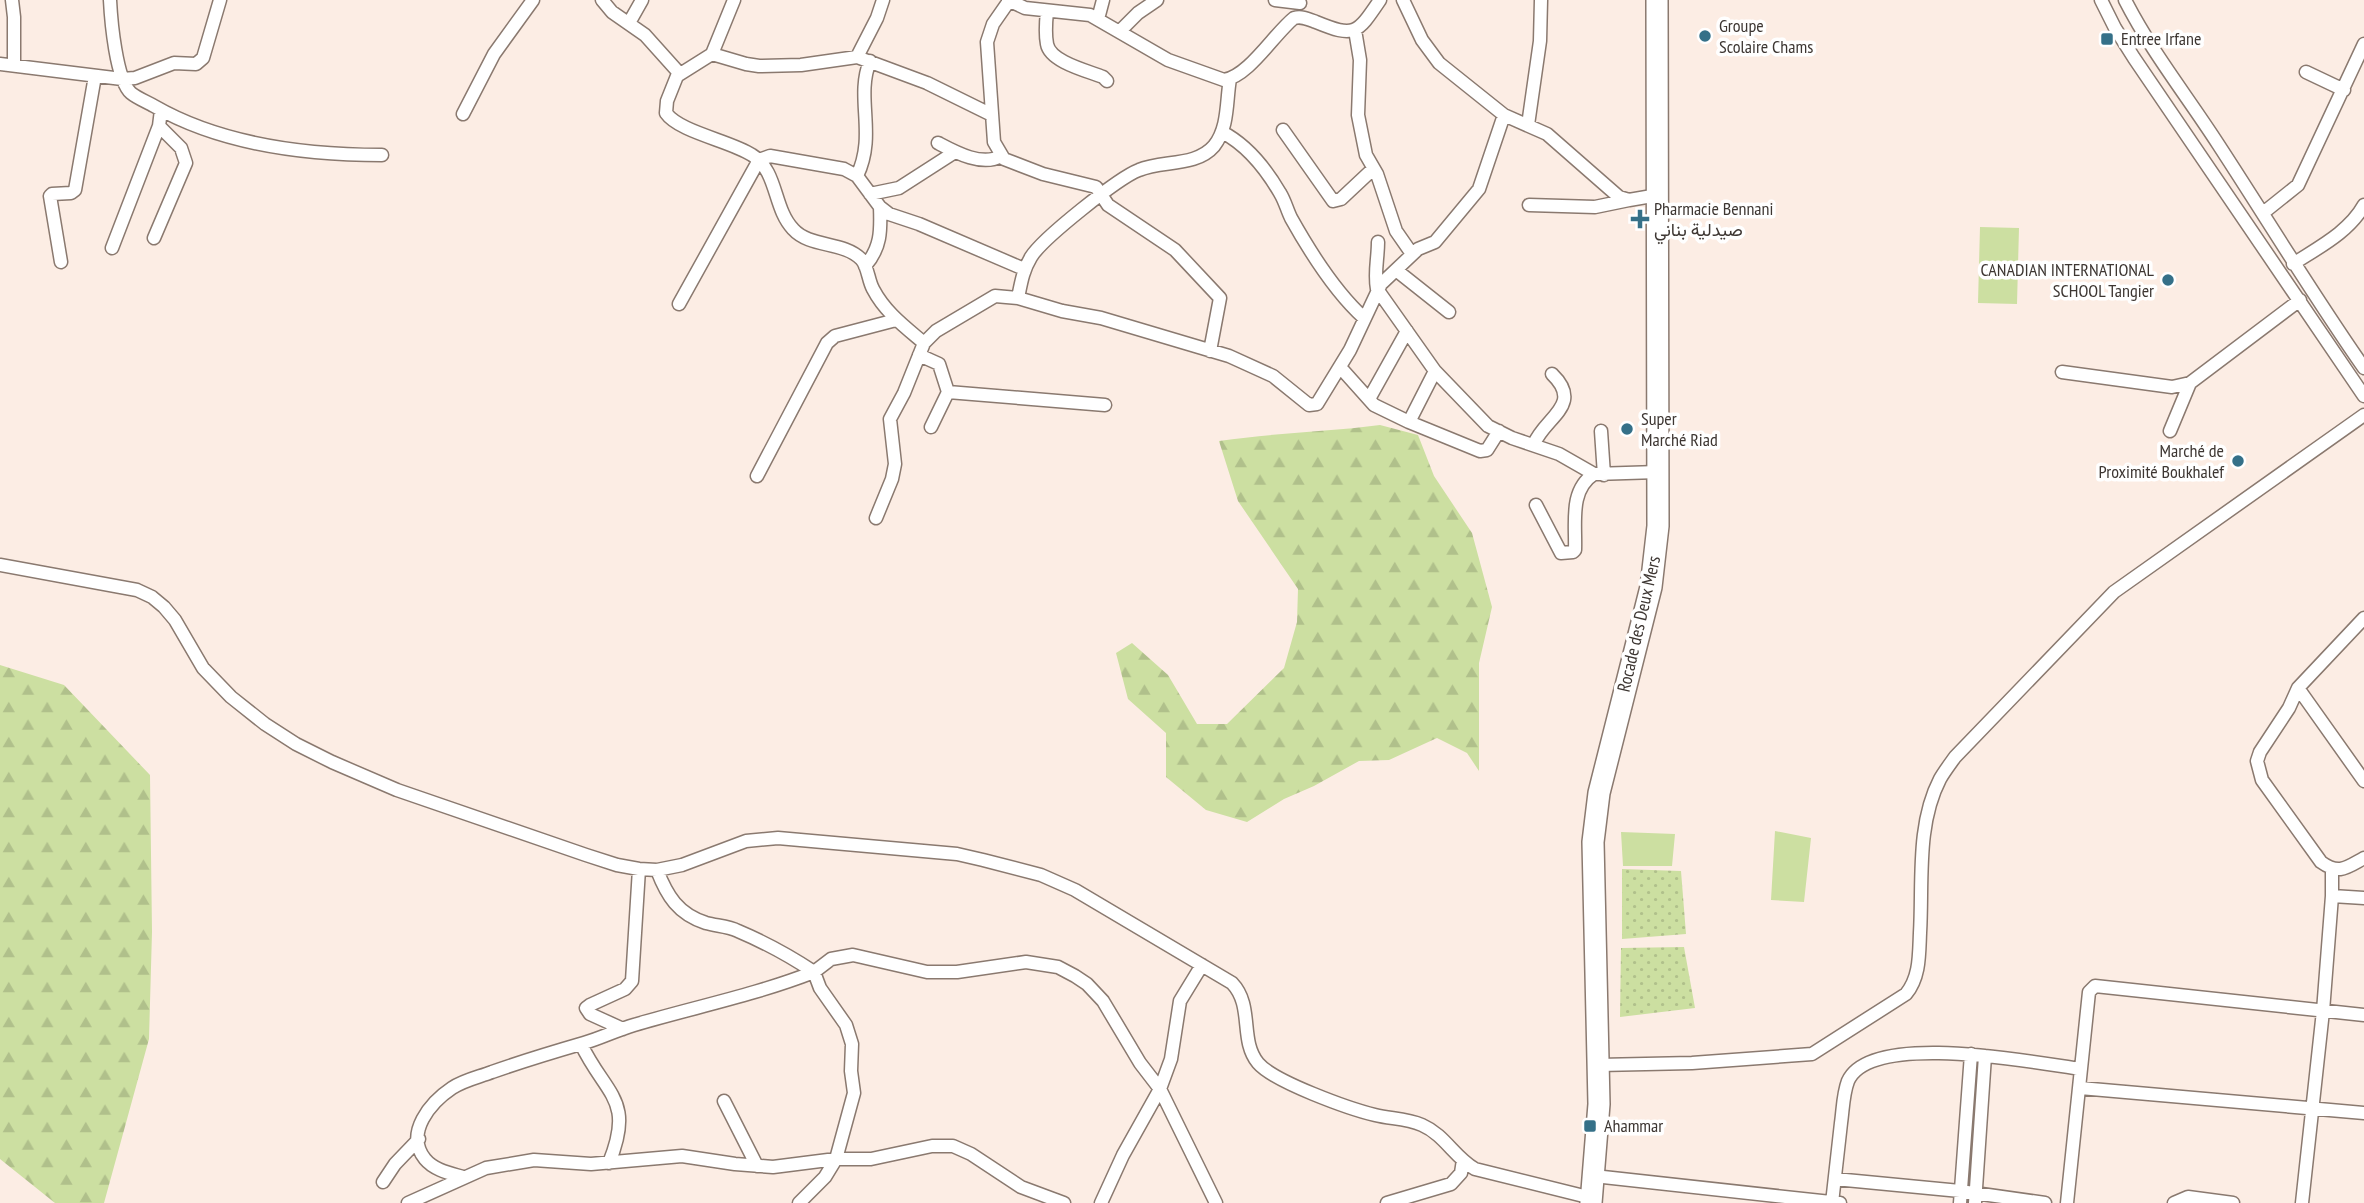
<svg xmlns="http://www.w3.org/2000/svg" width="2364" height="1203" viewBox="0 0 2364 1203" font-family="'PT Sans Narrow',Vazirmatn,sans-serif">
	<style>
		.grass { fill: url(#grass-dots) }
		.forest { fill: url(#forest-firs) }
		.garden { fill: #ccdfa1 }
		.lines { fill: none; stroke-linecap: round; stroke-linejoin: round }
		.street-casing { stroke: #8a796f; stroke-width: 15 }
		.highway-casing { stroke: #8a796f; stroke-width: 24 }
		.street { stroke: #fff; stroke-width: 12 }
		.highway { stroke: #fff; stroke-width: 21 }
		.poi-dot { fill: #357088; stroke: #fff; stroke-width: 2.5 }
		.labels { text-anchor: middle; stroke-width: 7; stroke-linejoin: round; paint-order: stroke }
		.poi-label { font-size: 18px; fill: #3d3632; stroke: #fff; text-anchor: start }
		.street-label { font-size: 18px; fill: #3d3632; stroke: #fff }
	</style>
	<defs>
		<pattern id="grass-dots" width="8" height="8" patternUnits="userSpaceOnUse" patternTransform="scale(1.75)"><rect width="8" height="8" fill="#ccdfa1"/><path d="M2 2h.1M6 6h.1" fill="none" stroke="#b0c08b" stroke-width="1.8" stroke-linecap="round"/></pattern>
		<pattern id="forest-firs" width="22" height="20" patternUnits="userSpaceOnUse" patternTransform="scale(1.75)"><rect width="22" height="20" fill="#ccdfa1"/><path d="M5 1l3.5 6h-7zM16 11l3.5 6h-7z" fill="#b0c08b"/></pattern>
	</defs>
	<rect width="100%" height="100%" fill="#fcede4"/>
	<path class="grass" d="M1622 869 1681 871 1686 934 1622 939Z
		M1684 947 1695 1008 1620 1017 1621 948Z"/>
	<path class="forest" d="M1380 425 1418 435 1434 476 1472 533 1492 607 1479 663V771L1467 753 1437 738 1389 760 1359 761 1314 786 1284 799 1247 822 1206 810 1166 777V733L1128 699 1116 653 1132 643 1168 675 1197 724H1227L1284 668 1297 622 1298 589 1238 501 1219 441C1273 433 1326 432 1380 425Z
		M0 665 64 685 150 775 152 932 149 1039 104 1203H55L0 1159Z"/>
	<path class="garden" d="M1980 227 2019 228 2017 304 1978 303Z
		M1775 831 1811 838 1804 902 1771 900Z
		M1621 832 1675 834 1672 866H1623Z"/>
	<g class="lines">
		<g class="street-casing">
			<path id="street" d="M12 0 14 17V65
				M110 0C111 20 116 80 131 93 137 98 147 102 154 106 220 144 306 155 382 155
				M602 0 612 12 645 35 680 74
				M734 0 712 54 677 76 667 101 666 113C679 132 731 141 752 155 778 171 773 208 793 229 810 248 843 241 861 259 868 266 868 280 873 289 885 312 904 326 924 343
				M1008 0 1025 8 1090 15 1168 60 1224 80C1249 76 1274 34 1294 18 1302 16 1308 19 1316 22 1355 38 1357 34 1380 0
				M1275 0 1300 3
				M1403 0 1422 40 1439 63 1504 115 1547 134 1619 197 1629 200 1658 195
				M2101 0 2115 28 2134 58 2364 396
				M2125 0C2151 51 2187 96 2218 144 2267 219 2313 295 2364 368
				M1009 1 993 24 987 42 994 142 1004 159 1043 174 1096 187 1108 205 1175 250 1220 298 1210 351
				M1047 11C1046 21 1045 34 1047 44 1050 62 1088 71 1103 77L1107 81
				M1098 19 1103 0
				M629 23 642 0
				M1355 30 1360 60 1358 115 1366 155 1377 174 1396 231 1412 254
				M1120 31 1138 13 1157 0
				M712 54 746 64 759 66 801 65 857 57 927 83 992 115
				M857 57 877 18 883 0
				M0 64 122 79 135 78 174 63 196 64 203 58 220 0
				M2306 72 2344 90
				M463 114 494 54 533 0
				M1528 125 1540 41 1541 0
				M1283 130 1333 201 1341 199 1373 169
				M1222 132C1247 145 1266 169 1280 193 1285 201 1287 210 1291 218 1310 252 1334 291 1364 318
				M938 143C955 152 982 167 1001 156
				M857 176C877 134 855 98 870 61
				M870 194 899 188 955 152
				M1529 205 1595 207 1629 200
				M2263 213 2298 185 2364 44
				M154 238 186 163 181 148 159 126 161 110
				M1378 242C1378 259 1374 272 1377 289L1435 371 1488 426 1512 438 1559 454 1594 474 1658 472
				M112 248 159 126
				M61 262 50 196 52 194 71 193 75 190 95 76
				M2293 264C2319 247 2349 232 2364 205
				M865 266C881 248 881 231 880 207
				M1396 270 1449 312
				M1018 298C1021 283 1023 270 1031 257 1042 239 1118 178 1139 170 1162 160 1196 167 1214 146 1229 127 1226 101 1230 79
				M679 304 759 160 770 156 844 169 857 176 880 207 889 214 919 224 1024 269
				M919 355 939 364 948 392 931 427
				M1340 367 1374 405 1409 422 1480 451 1487 450 1499 431
				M2062 372 2172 387 2190 383 2300 300
				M948 392 1105 405
				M1369 399 1407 331
				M1409 422 1435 371
				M1601 431 1604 475
				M2170 431 2190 383
				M1534 444C1545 417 1584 405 1552 374
				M757 476 827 343 835 336 896 320
				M1536 505 1561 553 1573 552 1575 550C1576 523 1569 490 1594 474
				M876 518 892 479 895 464 890 419 904 393 924 343 936 331 995 296 1018 298 1062 311 1101 318 1229 356 1273 376 1309 405 1317 404 1350 350 1381 284 1418 249 1435 242 1479 189 1504 115
				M0 565 137 590 152 597 164 607 175 620 203 668 231 697 265 724 296 744 332 762 397 790 586 855 617 865 639 869 657 870 682 865 746 841 778 838 957 854 983 860 1041 875 1075 890 1232 983C1254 1006 1239 1040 1258 1063 1274 1082 1350 1109 1375 1115 1391 1119 1406 1118 1422 1125 1445 1135 1454 1157 1475 1169L1592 1198
				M2364 618 2298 688 2289 708 2260 752 2257 761 2262 780 2321 862C2339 875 2346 868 2364 858
				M2298 688 2364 781
				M657 870C667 896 678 914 706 923 717 926 728 926 738 931 764 942 790 956 814 972L831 959 853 955 927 972H957L1026 962 1058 967 1075 976 1087 984 1103 1001 1140 1063 1160 1089 1216 1203
				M2332 896 2364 898
				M623 1029 590 1014 586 1008 590 1005 625 989 632 981 639 869
				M581 1044C606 1096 635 1099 609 1163
				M1599 1065 1692 1063 1812 1054 1906 994C1920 977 1919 955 1920 933 1923 883 1916 825 1940 779 1944 772 1950 764 1955 757L2114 592 2364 415
				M2080 1088 2364 1113
				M724 1101 757 1166
				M1594 1176 1840 1203
				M463 1177C449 1173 434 1170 425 1159 404 1133 431 1102 452 1088 464 1080 479 1077 492 1072 523 1061 553 1052 584 1043 601 1038 617 1030 634 1025 695 1007 755 995 814 972L820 988 846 1025 852 1044 851 1071 854 1093 836 1159H871L932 1146H953L971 1154 1021 1187 1064 1203
				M1835 1179 1960 1191 2045 1203
				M383 1182 395 1164 419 1139
				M408 1203 486 1168 534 1160 591 1164 682 1156 735 1164 773 1167 836 1159
				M799 1203 825 1177 836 1159
				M1101 1203 1123 1155 1160 1089 1171 1059 1180 1001 1202 965
				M1387 1203 1451 1184 1461 1173 1463 1160
				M1832 1203C1835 1176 1838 1150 1841 1123 1843 1109 1843 1094 1848 1081 1871 1030 2036 1063 2081 1069
				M1960 1203 1971 1054
				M1975 1203 1985 1056
				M2067 1203 2089 992 2095 986 2364 1015
				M2174 1203 2188 1197 2233 1203
				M2302 1203 2323 1011 2332 896V870"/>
		</g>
		<g class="highway-casing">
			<path id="highway" d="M1591 1203 1599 1104 1593 842 1599 793 1651 587 1658 526 1657 0"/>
		</g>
		<use href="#street" class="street"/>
		<use href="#highway" class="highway"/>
	</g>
	<g class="poi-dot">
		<circle cx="1705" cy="36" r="7"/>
		<rect x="2100" y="32" width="14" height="14" rx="3.5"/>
		<path d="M1636.5 208.5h7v7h7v7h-7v7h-7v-7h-7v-7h7z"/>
		<circle cx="2168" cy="280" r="7"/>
		<circle cx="1627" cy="429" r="7"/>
		<circle cx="2238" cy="461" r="7"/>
		<rect x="1583" y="1119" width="14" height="14" rx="3.5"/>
	</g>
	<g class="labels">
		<g class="poi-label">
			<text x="1719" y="32">Groupe<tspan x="1719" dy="21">Scolaire Chams</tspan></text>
			<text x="2121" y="45">Entree Irfane</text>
			<text x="1654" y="215">Pharmacie Bennani<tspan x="1654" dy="21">صيدلية بناني</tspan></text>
			<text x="2154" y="276" text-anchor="end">CANADIAN INTERNATIONAL<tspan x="2154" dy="21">SCHOOL Tangier</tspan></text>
			<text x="1641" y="425">Super<tspan x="1641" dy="21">Marché Riad</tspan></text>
			<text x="2224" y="457" text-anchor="end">Marché de<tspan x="2224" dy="21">Proximité Boukhalef</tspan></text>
			<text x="1604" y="1132">Ahammar</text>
		</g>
		<g class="street-label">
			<text transform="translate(1639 624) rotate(-77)" y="6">Rocade des Deux Mers</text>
		</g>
	</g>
</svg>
